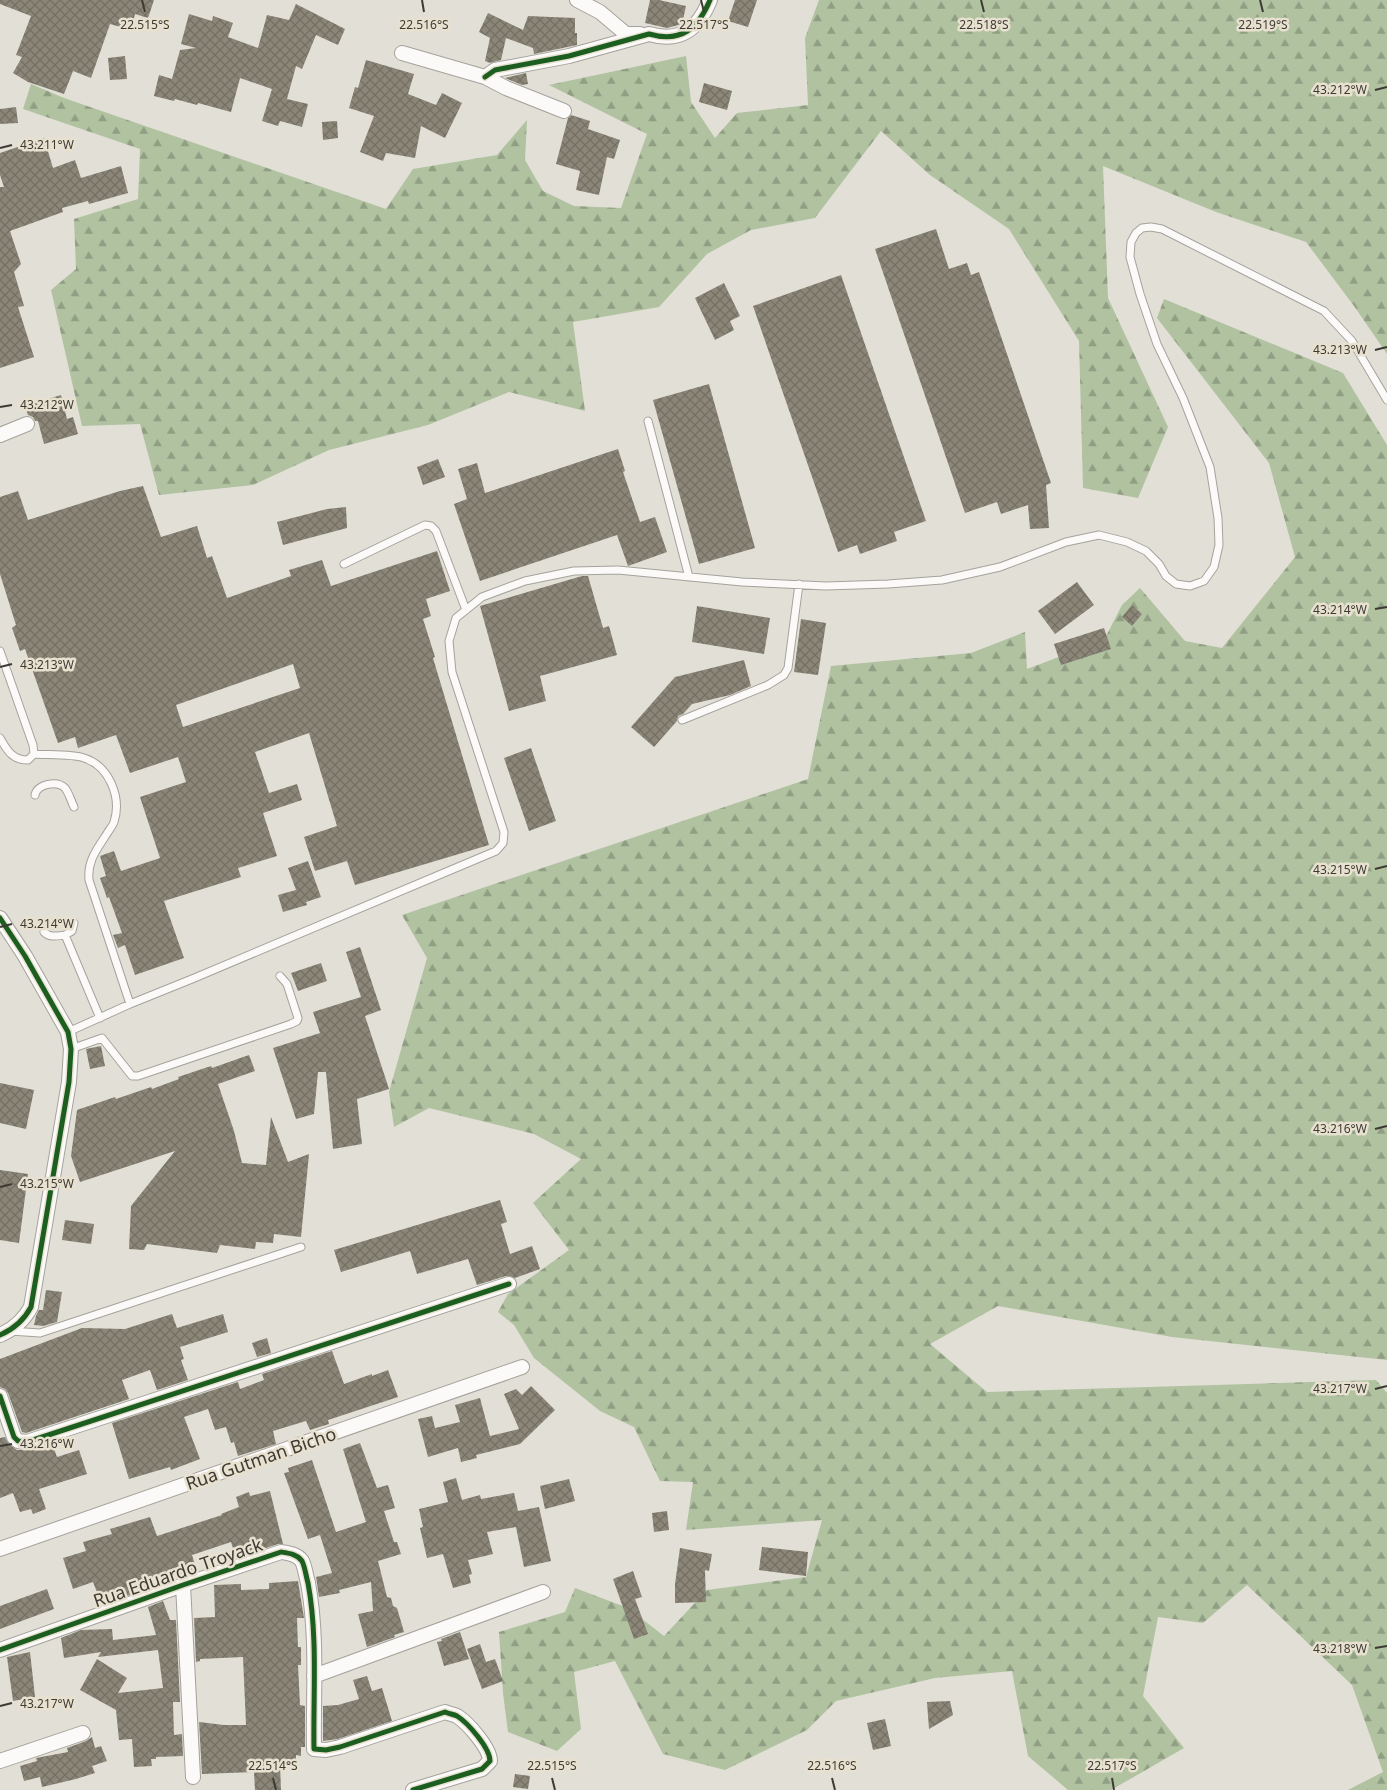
<svg xmlns="http://www.w3.org/2000/svg" width="1387" height="1790" viewBox="0 0 1387 1790" font-family="'Noto Sans',sans-serif">
	<style>
		.forest { fill: url(#forest-firs) }
		.building { fill: url(#building-cross-hatch); fill-rule: evenodd }
		.lines { fill: none; stroke-linecap: round; stroke-linejoin: round }
		.service-casing { stroke: #a5a29c; stroke-width: 9 }
		.minor-casing { stroke: #a5a29c; stroke-width: 16 }
		.service { stroke: #fbfaf9; stroke-width: 7 }
		.minor { stroke: #fbfaf9; stroke-width: 14 }
		.cycleway-casing { stroke: #e8e1d0; stroke-width: 8 }
		.cycleway { stroke: #1b5e20; stroke-width: 5 }
		.ticks { fill: none; stroke: #3c3a33; stroke-width: 2 }
		.labels { text-anchor: middle; stroke-width: 5; stroke-linejoin: round; paint-order: stroke }
		.street-label { font-size: 18px; fill: #3c3a33; stroke: #e8e1d0 }
		.ticks-label { font-size: 12px; text-anchor: middle; fill: #3c3a33; stroke: #e8e1d0; stroke-width: 5; stroke-linejoin: round; paint-order: stroke }
	</style>
	<defs>
		<pattern id="forest-firs" width="22" height="20" patternUnits="userSpaceOnUse" patternTransform="scale(1.25)"><rect width="22" height="20" fill="#b0c2a0"/><path d="M5 1l3.5 6h-7zM16 11l3.5 6h-7z" fill="#909f83"/></pattern>
		<pattern id="building-cross-hatch" width="8" height="8" patternUnits="userSpaceOnUse" patternTransform="scale(1.25)"><rect width="8" height="8" fill="#8b8678"/><path d="M0 0l8 8M0 8l8-8" fill="none" stroke="#736f63"/></pattern>
	</defs>
	<rect width="100%" height="100%" fill="#e2dfd6"/>
	<path class="forest" d="M819 0H1387V354L1354 306 1306 242 1216 212 1103 166 1108 298 1168 427 1138 498 1083 488 1079 341 1009 229 930 175 881 131 815 218 751 230 707 254 659 307 573 322 585 411 509 392 428 425 329 450 253 485 159 495 140 424 82 426 51 290 76 269 74 219 138 199 140 149 23 109 31 84 64 98 386 209 413 169 497 155 527 120 525 160 543 191 574 206 621 208 647 134 549 85 686 56 691 102 715 138 737 113 808 105 805 38Z
		M1164 299 1343 373 1387 445V1360L1172 1337 998 1306 930 1344 987 1392 1376 1380 1387 1393V1790H1348L1383 1772 1352 1685 1247 1585 1203 1623 1158 1617 1143 1696 1184 1748 1111 1790H1068L1028 1756 1012 1671 935 1678 836 1701 807 1730 725 1770 663 1754 615 1661 574 1672 581 1729 557 1751 508 1732 503 1693 499 1632 565 1612 575 1588 628 1608 664 1636 707 1590 806 1577 822 1520 686 1530 693 1482 660 1481 634 1427 600 1411 534 1358 514 1325 498 1312 508 1294 569 1250 533 1203 581 1159 534 1134 429 1108 394 1127 389 1092 427 958 402 915 808 779 831 666 971 653 1025 632 1027 669 1104 640 1122 605 1140 588 1185 641 1222 648 1295 557 1269 463 1157 318Z"/>
	<path class="building" d="M0 0H154L148 18 135 14 131 30 110 24 91 78 73 71 64 94 28 82 13 73 22 57 16 55 31 16 0 4Z
		M650 0H659L686 6 682 24 667 28 645 23Z
		M735 0H757L748 27 728 21Z
		M296 4 345 29 338 45 316 35 302 69 296 66 287 99 308 104 302 127 280 121 278 126 262 121 272 89 240 78 231 112 198 103 197 105 175 99 174 101 154 96 159 75 172 79 180 50 196 48 181 44 189 14 212 21 213 16 233 23 228 37 258 48 267 15 289 20Z
		M488 13 523 30 528 16 575 18V33H577V45L534 54 533 48 506 38 501 60 490 63 485 61 490 38 479 32Z
		M125 56 127 79 110 80 108 58Z
		M366 60 414 74 408 94 436 105 442 93 462 103 445 138 421 126 415 158 386 153 383 161 360 152 374 116 349 108 355 87 358 88Z
		M526 73 528 84 522 85 505 78Z
		M704 83 732 91 727 110 699 102Z
		M16 107 18 123 0 124V109Z
		M571 115 590 121 588 129 620 140 614 159 607 157 599 195 576 190 580 171 556 164 568 118Z
		M337 121 338 138 323 140 322 122Z
		M44 138 53 168 75 160 81 178 121 166 128 193 89 204 88 201 62 208 63 212 10 231 21 264 14 272 24 306 18 307 34 357 0 368V187H4L0 175V153Z
		M936 229 949 269 967 263 971 275 979 272 1051 483 1046 485 1049 528 1030 529 1028 505 1001 514 997 502 965 513 875 249Z
		M841 275 926 521 894 532 897 541 860 554 857 545 838 552 753 306Z
		M724 283 740 316 730 321 734 330 715 340 695 298Z
		M709 384 755 548 699 564 653 400Z
		M61 395 67 419 73 417 78 434 44 444 38 421H35L33 417 28 415 25 406Z
		M618 449 625 471 623 472 640 522 655 517 667 552 628 566 617 535 480 581 454 504 467 499 458 469 477 463 485 493Z
		M438 459 445 477 423 485 417 467Z
		M143 486 161 537 197 526 207 558 212 556 227 598 291 576 289 570 322 560 331 586 437 551 450 591 426 599 431 616 423 619 435 657 433 658 489 845 355 885 347 861 315 871 304 837 337 826 309 733 255 752 269 793 297 784 302 800 263 813 277 856 238 868 241 877 164 901 184 958 135 975 125 945 118 948 113 935 122 933 109 897 107 898 100 878 106 876 100 856 114 851 121 871 160 858 140 797 186 782 178 757 130 773 116 735 78 748 75 737 58 743 25 649 20 651 12 628 16 625 0 574V497L18 491 28 520 120 491ZM293 664 300 688 183 727 176 705Z
		M346 507 347 528 283 545 277 522 327 509Z
		M582 576H588L603 628 609 626 617 655 540 676 546 701 509 711 480 606Z
		M1077 582 1094 605 1055 634 1038 611Z
		M1132 605 1142 614 1132 626 1122 617Z
		M697 606 770 618 764 654 692 642Z
		M801 619 826 623 818 675 794 672Z
		M1104 628 1111 649 1061 665 1054 644Z
		M744 660 751 686 730 695 692 704 683 714 678 716 677 721 654 747 631 727 675 677Z
		M531 748 556 821 529 831 504 758Z
		M308 861 321 897 306 902 307 905 283 912 278 895 296 890 288 868Z
		M360 947 381 1010 365 1016 389 1089 357 1099 362 1144 333 1149 326 1072H318L314 1114 296 1119 273 1048 320 1033 313 1012 361 997 346 952Z
		M321 963 327 981 298 991 291 973Z
		M101 1046 105 1066 90 1069 86 1049Z
		M249 1055 255 1071 218 1084 234 1131 242 1163 266 1165 271 1117 288 1162 309 1154 301 1237 274 1234 273 1243 256 1242 255 1249 220 1245 217 1253 147 1244 144 1250 129 1249 131 1206 175 1151 80 1182 71 1156 77 1110 115 1097 116 1099 151 1087 152 1089 179 1079 178 1077 211 1066 212 1068Z
		M0 1083 34 1090 26 1129 0 1123Z
		M0 1170 28 1174 19 1243 0 1240Z
		M500 1200 507 1222 501 1224 510 1254 532 1246 540 1269 515 1278 506 1276 477 1285 468 1259 417 1274 410 1251 341 1272 334 1250Z
		M65 1220 94 1224 91 1244 62 1240Z
		M46 1290 62 1292 57 1322 43 1326 34 1325 36 1316 39 1310H43Z
		M172 1314 177 1328 223 1314 228 1332 180 1347 184 1359 181 1360 188 1380 157 1390 150 1370 122 1380 129 1399 26 1433 22 1432 8 1393 5 1389 0 1387V1359L82 1328 125 1329Z
		M267 1338 271 1353 257 1357 252 1343Z
		M332 1351 344 1384 372 1374V1376L388 1370 398 1397 328 1420 329 1424 310 1430 306 1421 273 1431 276 1444 238 1456 234 1442 231 1443 226 1427 215 1430 208 1409 184 1417 200 1459 171 1470 170 1467 129 1479 112 1423 238 1382 240 1389 264 1380 262 1374Z
		M531 1386 555 1410 520 1444 476 1455 477 1458 461 1462 458 1448 428 1457 418 1419 432 1416 435 1428 460 1422 455 1405 480 1398 490 1436 519 1429 504 1394 516 1389 522 1395Z
		M5 1437 8 1443 17 1450H29L52 1443 57 1457 79 1450 87 1474 39 1489 46 1509 33 1514 31 1509 20 1512 13 1493 0 1498V1438Z
		M360 1443 377 1488 388 1485 395 1508 384 1511 394 1542H397L401 1554 378 1561 387 1597 391 1598 393 1606 397 1608 404 1632 394 1635 395 1637 367 1647 358 1614 373 1611 371 1582 339 1590 340 1593 319 1597 316 1577 332 1573 320 1535 308 1539 284 1473 289 1472 288 1468 312 1460 336 1532 366 1522 343 1449Z
		M456 1478 462 1500 480 1495 481 1499 514 1493 518 1511 539 1507 551 1561 524 1567 516 1527 487 1532 493 1554 468 1560 472 1574 469 1575 471 1583 453 1588 443 1554 427 1558 420 1528 423 1527 419 1509 448 1502 443 1482Z
		M569 1479 575 1501 545 1509 540 1486Z
		M270 1491 283 1544H278L236 1558 231 1542 192 1555 197 1571 154 1582 155 1586 102 1605 93 1582 73 1589 63 1558 86 1551 83 1542 112 1534 110 1529 150 1517 157 1536 222 1515 221 1514 239 1507 236 1497 249 1492 250 1496Z
		M667 1511 669 1530 654 1532 652 1513Z
		M762 1547 808 1552 806 1576 759 1570Z
		M680 1548 712 1554 709 1571 705 1570 706 1602 675 1603V1584Z
		M633 1571 642 1597 635 1599 648 1634 634 1639 613 1579Z
		M298 1581 304 1618H297L298 1647H301V1665H298L300 1705 305 1706V1747H301V1756L296 1755V1764H280L281 1790H255L254 1772 202 1774 199 1722 224 1725H246L243 1657 200 1659V1661L196 1662 194 1618 215 1617 214 1585 241 1584V1590L269 1589V1583Z
		M47 1589 54 1609 0 1629V1606Z
		M163 1601 170 1620H176L180 1702H173L174 1735 182 1734 183 1756 156 1757V1759H151L152 1766 134 1767 132 1739 119 1740 116 1710 80 1690 97 1659 127 1678 118 1693 163 1688 158 1650 98 1657 101 1652 64 1658 61 1638 81 1630 112 1629 113 1640 156 1635 148 1607Z
		M460 1632 469 1659 444 1666 437 1642 442 1641 441 1639Z
		M480 1644 486 1662 495 1659 503 1681 482 1689 467 1649Z
		M30 1652 35 1697 13 1701 7 1657Z
		M367 1676 372 1691 382 1688 392 1721 338 1739 323 1741V1706L338 1705 359 1699 353 1680Z
		M950 1701 953 1715 929 1729 927 1702Z
		M885 1719 891 1746 873 1750 867 1723Z
		M92 1737 95 1748 101 1746 107 1761 92 1766 95 1773 76 1779 42 1787 40 1777 24 1781 20 1766 37 1761 36 1758 68 1752 67 1748 86 1741Z
		M515 1774 530 1776 528 1789 513 1787Z"/>
	<g class="lines">
		<g class="service-casing">
			<path id="service" d="M648 421 689 577
				M344 564 425 525 431 526 436 531 466 610
				M0 651 33 745 34 754 28 760C12 760 7 750 0 738
				M682 720 768 685 784 675 788 668 799 584
				M34 754C47 755 73 754 84 758 109 766 122 797 114 822 113 825 110 829 108 832 98 848 87 860 89 880L130 1004
				M35 795C37 784 57 780 65 788 69 793 71 801 74 807
				M44 932C50 938 57 936 65 935L100 1018
				M65 935 72 931 74 923
				M68 1032 130 1004 192 979 496 851 503 843 504 832 452 672 449 641 456 618 482 597 525 581 574 571 618 570 742 582 826 586 888 584 942 580 1000 567 1066 542 1099 535 1127 542 1146 551 1159 564 1166 576 1176 584 1190 586 1204 581 1214 567 1219 545 1218 518 1210 467 1183 398 1157 344 1140 294 1130 257 1131 242 1136 233 1142 228 1151 227 1162 229 1324 311 1352 341 1387 400
				M71 1049 102 1038 132 1076H138L291 1024 297 1021 298 1018 287 984 280 976
				M10 1331 40 1333 301 1247"/>
		</g>
		<g class="minor-casing">
			<path id="minor" d="M577 0 600 12 626 34H640
				M402 53 485 77 506 88 564 111
				M485 77 495 70 569 56 649 34C681 43 698 29 710 0
				M0 435 27 424
				M0 918 25 956 68 1032 71 1049 69 1082 31 1307C24 1320 14 1329 0 1335
				M0 1396 14 1437 18 1441 27 1442 509 1284
				M0 1549 522 1367
				M183 1585 193 1777
				M0 1650 183 1585 281 1552C288 1553 297 1554 302 1561 305 1567 306 1576 308 1583 318 1637 313 1694 314 1749L326 1750 340 1747 445 1712C449 1714 453 1714 457 1716 468 1723 490 1748 490 1761L482 1769 413 1790
				M314 1676 543 1592
				M0 1761 83 1733"/>
		</g>
		<use href="#service" class="service"/>
		<use href="#minor" class="minor"/>
		<g class="cycleway-casing">
			<path id="cycleway" d="M485 77 495 70 569 56 649 34C681 43 698 29 710 0
				M0 918 25 956 68 1032 71 1049 69 1082 31 1307C24 1320 14 1329 0 1335
				M0 1396 14 1437 18 1441 27 1442 509 1284
				M0 1650 183 1585 281 1552C288 1553 297 1554 302 1561 305 1567 306 1576 308 1583 318 1637 313 1694 314 1749L326 1750 340 1747 445 1712C449 1714 453 1714 457 1716 468 1723 490 1748 490 1761L482 1769 413 1790"/>
		</g>
		<use href="#cycleway" class="cycleway"/>
	</g>
	<path class="ticks" d="M142 0 145 12M422 0 424 12M701 0 704 12M981 0 984 12M1260 0 1263 12M1375 90 1387 87M0 148 12 145M1375 350 1387 347M0 407 12 405M1375 609 1387 607M0 667 12 664M1375 869 1387 866M0 927 12 924M1375 1129 1387 1126M0 1187 12 1184M1375 1389 1387 1386M0 1446 12 1444M1375 1648 1387 1646M0 1706 12 1703M273 1778 276 1790M552 1778 555 1790M832 1778 835 1790M1112 1778 1114 1790"/>
	<g class="labels">
		<g class="street-label">
			<text transform="translate(261 1459) rotate(-19)" y="6">Rua Gutman Bicho</text>
			<text transform="translate(178 1573) rotate(-19)" y="6">Rua Eduardo Troyack</text>
		</g>
	</g>
	<g class="ticks-label">
		<text x="145" y="29">22.515°S</text>
		<text x="424" y="29">22.516°S</text>
		<text x="704" y="29">22.517°S</text>
		<text x="984" y="29">22.518°S</text>
		<text x="1263" y="29">22.519°S</text>
		<text x="1340" y="94">43.212°W</text>
		<text x="47" y="149">43.211°W</text>
		<text x="1340" y="354">43.213°W</text>
		<text x="47" y="409">43.212°W</text>
		<text x="1340" y="614">43.214°W</text>
		<text x="47" y="669">43.213°W</text>
		<text x="1340" y="874">43.215°W</text>
		<text x="47" y="928">43.214°W</text>
		<text x="1340" y="1133">43.216°W</text>
		<text x="47" y="1188">43.215°W</text>
		<text x="1340" y="1393">43.217°W</text>
		<text x="47" y="1448">43.216°W</text>
		<text x="1340" y="1653">43.218°W</text>
		<text x="47" y="1708">43.217°W</text>
		<text x="273" y="1770">22.514°S</text>
		<text x="552" y="1770">22.515°S</text>
		<text x="832" y="1770">22.516°S</text>
		<text x="1112" y="1770">22.517°S</text>
	</g>
</svg>
